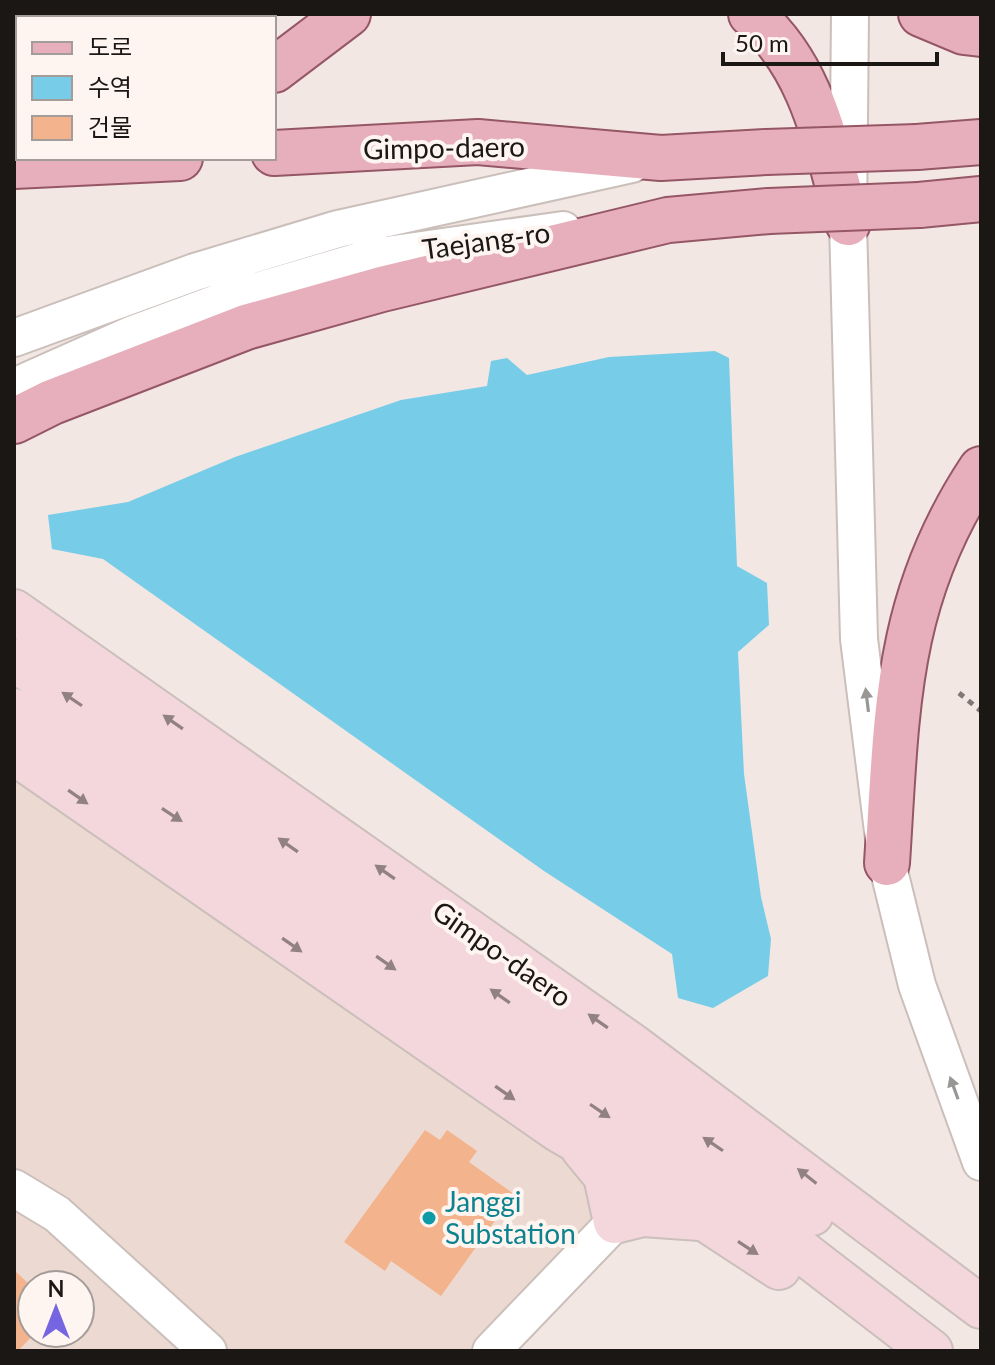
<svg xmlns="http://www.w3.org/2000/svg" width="995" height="1365" viewBox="0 0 995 1365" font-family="Lato,'Noto Sans KR',sans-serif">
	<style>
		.built { fill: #ecd9d1; fill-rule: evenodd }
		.water { fill: #77cde8 }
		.building { fill: #f3b38c }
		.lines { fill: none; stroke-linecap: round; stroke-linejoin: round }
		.tertiary-casing { stroke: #cabfba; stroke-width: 40 }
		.secondary-casing { stroke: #cabfba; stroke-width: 46 }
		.primary-casing { stroke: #955764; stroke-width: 48 }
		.path { stroke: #7f7875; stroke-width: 5; stroke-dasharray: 6 6; stroke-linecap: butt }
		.tertiary { stroke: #fff; stroke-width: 36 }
		.secondary { stroke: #f3d7dd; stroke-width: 42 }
		.primary { stroke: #e7afbc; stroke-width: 44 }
		.primary-bridge-casing { stroke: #955764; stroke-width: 48; stroke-linecap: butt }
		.primary-bridge { stroke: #e7afbc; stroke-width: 44 }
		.oneway { fill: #928183 }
		.oneway2 { fill: #989796 }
		.culture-dot { fill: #0f9aa8; stroke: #fef5f1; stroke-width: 3 }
		.labels { text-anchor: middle; stroke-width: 8; stroke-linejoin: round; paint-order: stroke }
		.street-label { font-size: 28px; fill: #1b1715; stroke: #fef5f1 }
		.culture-label { font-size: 28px; fill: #0d838f; stroke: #fef5f1; text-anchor: start }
	</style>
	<rect width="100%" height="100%" fill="#f3e7e3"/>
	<path class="built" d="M14 776 581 1166 594 1205 589 1224 577 1241 473 1351H14ZM32 1285H80V1333H32Z"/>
	<path class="water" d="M715 351 729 358 737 566 767 583 769 625 738 652 744 774 761 897 771 939 768 976 713 1008 678 998 672 954 544 871 103 559 52 549 48 515 128 502 235 457 401 400 487 386 491 361 507 358 527 375 609 357Z"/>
	<path class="building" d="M425 1130 440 1140 447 1130 477 1151 469 1162 514 1194 441 1296 391 1261 385 1271 344 1242Z
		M14 1270 32 1287V1333H35L18 1351H14Z"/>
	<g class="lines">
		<g class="tertiary-casing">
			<path id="tertiary" d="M850 14 848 223 859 639 887 863 917 985 981 1162
				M14 338 195 272 338 229 632 164
				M14 387 131 335 223 301 373 257 563 230
				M14 1188 57 1214 208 1351
				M491 1351 615 1222"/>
		</g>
		<g class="secondary-casing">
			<path id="secondary" d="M14 611 632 1045 981 1307
				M14 660 271 834 812 1214
				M14 710 211 840 780 1235 931 1351
				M14 753 558 1130 646 1181 779 1268
				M582 1148 605 1176 615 1222 643 1215 700 1219"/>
		</g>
		<g class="primary-casing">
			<path id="primary" d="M751 14C814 67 826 147 848 223
				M921 14 964 32 981 34
				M274 70 348 14
				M917 147 981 142
				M274 153 478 142 661 158 766 152
				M14 166 180 158
				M919 205 981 199
				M14 421 52 402 246 327 382 289 668 220 769 211
				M887 863C897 713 894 600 981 469"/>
		</g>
		<path class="path" d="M959 693 981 711"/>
		<use href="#tertiary" class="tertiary"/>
		<use href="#secondary" class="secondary"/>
		<use href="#primary" class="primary"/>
		<g class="primary-bridge-casing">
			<path id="primary-bridge" d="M766 152 917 147
				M769 211 919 205"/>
		</g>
		<use href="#primary-bridge" class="primary-bridge"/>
	</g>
	<defs><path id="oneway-solid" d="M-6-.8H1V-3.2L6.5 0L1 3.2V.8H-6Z" transform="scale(2)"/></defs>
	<g class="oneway">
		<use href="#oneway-solid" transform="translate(72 699) rotate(-146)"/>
		<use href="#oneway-solid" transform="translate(173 722) rotate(-145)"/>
		<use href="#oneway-solid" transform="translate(78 797) rotate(35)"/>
		<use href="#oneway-solid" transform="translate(172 815) rotate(33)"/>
		<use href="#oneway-solid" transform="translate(288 845) rotate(-145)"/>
		<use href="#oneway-solid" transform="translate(385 872) rotate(-145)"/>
		<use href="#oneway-solid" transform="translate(292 945) rotate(35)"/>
		<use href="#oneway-solid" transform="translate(386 963) rotate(35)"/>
		<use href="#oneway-solid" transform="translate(500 996) rotate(-145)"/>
		<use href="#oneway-solid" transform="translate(598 1021) rotate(-145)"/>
		<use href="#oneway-solid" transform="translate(505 1093) rotate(35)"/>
		<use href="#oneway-solid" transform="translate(600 1111) rotate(34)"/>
		<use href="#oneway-solid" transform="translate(713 1144) rotate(-146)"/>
		<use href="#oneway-solid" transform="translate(807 1176) rotate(-142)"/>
		<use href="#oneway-solid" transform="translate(748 1248) rotate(33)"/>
	</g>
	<g class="oneway2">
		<use href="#oneway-solid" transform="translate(867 700) rotate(-97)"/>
		<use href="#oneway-solid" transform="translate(954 1088) rotate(-110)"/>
	</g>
	<circle class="culture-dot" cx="429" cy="1218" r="8"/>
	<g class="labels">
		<g class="street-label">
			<text transform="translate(444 148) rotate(-1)" y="10">Gimpo-daero</text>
			<text transform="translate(486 241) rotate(-8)" y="10">Taejang-ro</text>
			<text transform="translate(502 954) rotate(35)" y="10">Gimpo-daero</text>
		</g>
		<g class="culture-label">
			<text x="445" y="1212">Janggi<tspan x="445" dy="32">Substation</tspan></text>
		</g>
	</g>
	<rect width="995" height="1365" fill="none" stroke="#1b1715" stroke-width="32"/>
	<rect x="16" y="16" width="260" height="144" fill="#fef5f1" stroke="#a39c99" stroke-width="2"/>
	<rect x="32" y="42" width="40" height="12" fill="#e7afbc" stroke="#a39c99" stroke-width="2"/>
	<text x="88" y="56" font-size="24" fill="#1b1715">도로</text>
	<rect x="32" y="76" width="40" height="24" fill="#77cde8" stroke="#a39c99" stroke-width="2"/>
	<text x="88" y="96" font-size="24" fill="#1b1715">수역</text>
	<rect x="32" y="116" width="40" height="24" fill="#f3b38c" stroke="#a39c99" stroke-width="2"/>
	<text x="88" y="136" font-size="24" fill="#1b1715">건물</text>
	<g transform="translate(56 1309)"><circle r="38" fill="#fef5f1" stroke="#a39c99" stroke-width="2"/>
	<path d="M0-6L14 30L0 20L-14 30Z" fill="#7565e0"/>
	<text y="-12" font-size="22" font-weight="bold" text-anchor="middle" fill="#1b1715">N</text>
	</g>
	<path d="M723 52v12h214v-12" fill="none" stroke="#1b1715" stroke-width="4"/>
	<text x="735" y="52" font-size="24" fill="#1b1715" stroke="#fef5f1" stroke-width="6" paint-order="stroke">50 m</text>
</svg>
